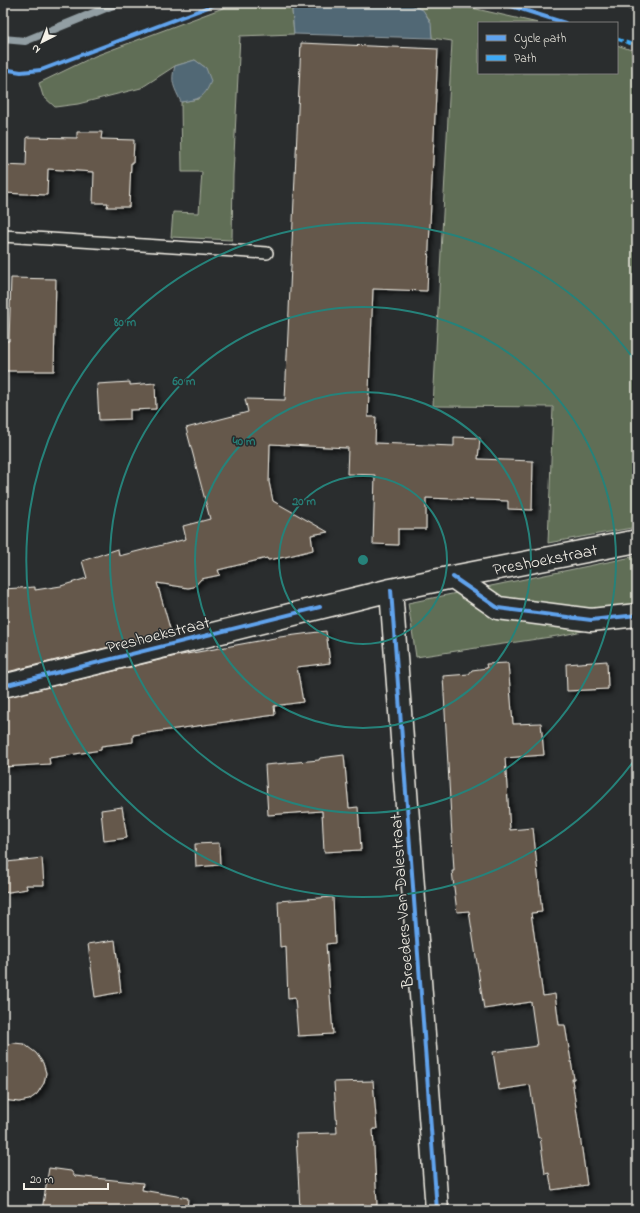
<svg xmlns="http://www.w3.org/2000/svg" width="640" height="1213" viewBox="0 0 640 1213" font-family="'Indie Flower',sans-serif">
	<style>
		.green { fill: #606e56; stroke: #aab09f }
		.water { fill: #516775; stroke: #929ea3 }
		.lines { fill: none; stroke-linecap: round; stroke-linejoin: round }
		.stream { stroke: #929ea3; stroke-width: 8 }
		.building { fill: #65584c; stroke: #f4f1e8; filter: url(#shadow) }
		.service-casing { stroke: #f4f1e8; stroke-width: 14 }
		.minor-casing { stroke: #f4f1e8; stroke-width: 25 }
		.service { stroke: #2a2d2e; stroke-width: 11 }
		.minor { stroke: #2a2d2e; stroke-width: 22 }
		.quiet { stroke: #3fa9f5; stroke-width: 3; stroke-dasharray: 6 3; stroke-linecap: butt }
		.cycleway-casing { stroke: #2a2d2e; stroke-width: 6 }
		.cycleway { stroke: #60a3ed; stroke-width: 4 }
		.ring { fill: none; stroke: #26827a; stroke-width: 2 }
		.labels { text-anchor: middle; stroke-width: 3; stroke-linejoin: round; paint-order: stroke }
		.street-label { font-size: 17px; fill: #f4f1e8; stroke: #2a2d2e }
		.centre { fill: #26827a; stroke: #2a2d2e; stroke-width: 2 }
		.ring-label { font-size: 12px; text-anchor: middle; font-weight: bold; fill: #26827a; stroke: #2a2d2e; stroke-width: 3; stroke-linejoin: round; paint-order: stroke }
	</style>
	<defs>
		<filter id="shadow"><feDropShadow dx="3.5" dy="3.5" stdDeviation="2" flood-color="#0009"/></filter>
	</defs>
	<rect width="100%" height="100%" fill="#2a2d2e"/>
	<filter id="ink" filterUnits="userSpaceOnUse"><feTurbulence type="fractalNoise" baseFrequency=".025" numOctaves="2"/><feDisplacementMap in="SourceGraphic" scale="8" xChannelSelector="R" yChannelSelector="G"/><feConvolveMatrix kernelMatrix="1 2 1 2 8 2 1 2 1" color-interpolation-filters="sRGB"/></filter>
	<g filter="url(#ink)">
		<path class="green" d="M236 3H314L302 5 292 10 294 34 240 36 233 175 232 240 171 237 173 212 199 213 202 172H182L181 102 198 99 206 68 195 60 175 66 141 88 78 104 55 107 43 96 39 83 95 56Z
			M407 3H450L538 23H479V73H617V45L637 52V527L548 543 553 407 433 406 452 41 432 38C430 15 428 12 407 3Z
			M637 556V619L564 635 416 657 408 603Z"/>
		<path class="water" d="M314 3H407L423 10 431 23 432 38 294 34 292 10 302 5Z
			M195 60 206 68 211 81C204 99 199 99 181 102 174 87 170 82 175 66Z"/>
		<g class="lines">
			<path class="stream" d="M621 3 637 8
				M3 39 25 41 118 3"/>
		</g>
		<path class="building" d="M301 43 438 49 427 291 373 289 368 417H376L375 443 454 446V437L480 438 478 459 533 461 532 510 508 509V501L426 498V529H398V545L373 544 375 475 347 474 348 448 270 444 269 482 273 501 328 532 311 535 313 550 285 557 268 560 267 558 218 570 220 575 201 579 194 587 188 588 157 583 171 632 3 673V589L35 587V590L61 586 87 578 82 561 118 549 119 556 186 539 183 526 210 519 186 428 248 412 245 399 285 400Z
			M77 132H102L101 139 134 140 133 163H131L129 207H107L108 203H93L94 172 48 169 47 195 3 193V165L26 166 27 137 77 138Z
			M11 278 56 279 54 371H3V341H9Z
			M130 382V385L155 383 156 409 130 410V419L99 420 97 384Z
			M326 631 330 663 297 667 303 702 274 706 275 715 133 735V742L101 746V750L49 758 50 764 3 767V698L176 656 280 637Z
			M607 661 608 689 567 691 566 664Z
			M508 663 513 724 541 723 544 755 505 758 510 830 533 828 542 912 531 913 543 996 555 994 559 1025H565L574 1079H572L587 1185 552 1190 549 1173 545 1174 540 1137 538 1138 530 1085 499 1090 493 1052 537 1046 531 1002 484 1009 469 911 457 912 452 871H454L443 676 469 674 472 670 487 668 486 664Z
			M344 755 349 808 358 807 361 850 324 852 322 811 268 815 265 765 319 760 320 758Z
			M122 807 127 838 104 841 101 810Z
			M219 843 220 865 196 867 195 844Z
			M42 858 44 885H26L27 889 3 893V868L8 867 7 862Z
			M333 897 335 943 326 944 333 1034 298 1036 295 998 288 999 286 946 280 947 278 901Z
			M115 940 121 992 95 997 88 944Z
			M14 1043 24 1044 36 1053 43 1063 46 1073 44 1083 37 1094 29 1100 19 1102 3 1100V1045Z
			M373 1081 377 1129H373L377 1205 323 1208V1210H300L296 1134 337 1133 334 1082Z
			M49 1168 71 1171 75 1176 143 1183 142 1190 188 1198 187 1210H42Z"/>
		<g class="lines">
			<g class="service-casing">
				<path id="service" d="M3 236 267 253"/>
			</g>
			<g class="minor-casing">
				<path id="minor" d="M453 577 498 608 591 620 637 615
					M391 590 437 1210
					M3 686 391 590 453 577 637 541"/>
			</g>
			<use href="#service" class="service"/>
			<use href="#minor" class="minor"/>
			<path class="quiet" d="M617 39 637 46"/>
			<g class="cycleway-casing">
				<path id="cycleway" d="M502 3 565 23
					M3 69 21 72 41 70 219 3
					M453 577 498 608 591 620 637 615
					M391 590 437 1210
					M3 686 320 607"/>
			</g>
			<use href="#cycleway" class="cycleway"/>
		</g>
	</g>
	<g class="ring">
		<circle cx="363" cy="560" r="84"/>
		<circle cx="363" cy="560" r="168"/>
		<circle cx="363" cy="560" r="253"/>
		<path d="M636 758A337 337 0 1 1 636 362"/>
	</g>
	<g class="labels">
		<g class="street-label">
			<text transform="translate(545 559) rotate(-11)" y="6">Preshoekstraat</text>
			<text transform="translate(158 634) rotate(-14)" y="6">Preshoekstraat</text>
			<text transform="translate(401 901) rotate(-94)" y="6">Broeders Van Dalestraat</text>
		</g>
	</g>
	<circle cx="363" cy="560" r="6" class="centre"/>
	<g class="ring-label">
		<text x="125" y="326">80 m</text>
		<text x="184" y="385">60 m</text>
		<text x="244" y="445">40 m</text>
		<text x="304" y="505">20 m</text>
	</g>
	<rect width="640" height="1213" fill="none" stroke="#2a2d2e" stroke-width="16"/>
	<rect x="8" y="8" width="624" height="1197" fill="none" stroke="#f4f1e8" stroke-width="1.5" filter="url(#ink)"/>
	<rect x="478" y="22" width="140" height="52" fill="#2a2d2e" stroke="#7b7b78"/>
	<rect x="486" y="35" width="20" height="6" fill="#60a3ed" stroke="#7b7b78"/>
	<text x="514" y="42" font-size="12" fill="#f4f1e8">Cycle path</text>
	<rect x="486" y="55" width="20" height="6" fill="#3fa9f5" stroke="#7b7b78"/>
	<text x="514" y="62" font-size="12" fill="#f4f1e8">Path</text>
	<g transform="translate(42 42) rotate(222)" stroke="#2a2d2e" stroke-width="3" paint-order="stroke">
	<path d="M0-3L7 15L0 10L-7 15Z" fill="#f4f1e8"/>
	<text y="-6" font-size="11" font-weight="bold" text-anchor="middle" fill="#f4f1e8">N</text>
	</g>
	<path d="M24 1183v6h84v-6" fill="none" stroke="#f4f1e8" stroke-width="2"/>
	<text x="30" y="1183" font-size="12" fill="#f4f1e8" stroke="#2a2d2e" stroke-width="3" paint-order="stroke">20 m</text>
</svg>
